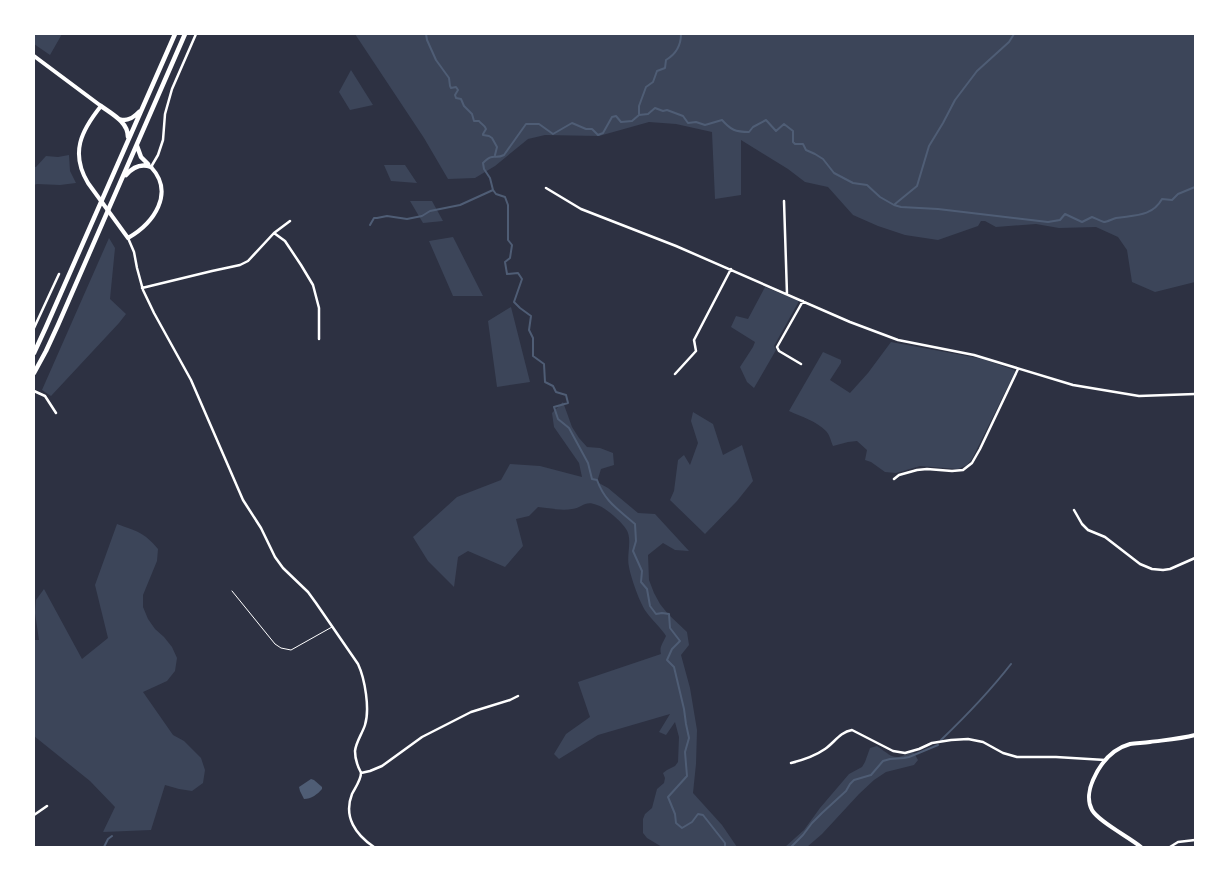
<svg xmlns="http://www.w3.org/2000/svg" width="1229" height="881" viewBox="0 0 1229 881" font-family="Poppins,sans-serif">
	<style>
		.green { fill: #3c4559 }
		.water { fill: #4f5d75 }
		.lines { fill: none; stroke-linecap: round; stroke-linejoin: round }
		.stream { stroke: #4f5d75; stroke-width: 2 }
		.service { stroke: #fff; stroke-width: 1 }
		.minor { stroke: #fff; stroke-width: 2.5 }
		.tertiary { stroke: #fff; stroke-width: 4 }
		.trunk { stroke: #fff; stroke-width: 4.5 }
	</style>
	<rect width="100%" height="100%" fill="#2d3142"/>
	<path class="green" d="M34 34H62L50 55 34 44Z
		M355 34H1195V282L1155 292 1132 282 1127 250 1118 237 1096 227 1059 228 1036 224 996 227 985 221H981L978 226 938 240 905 235 878 226 853 215 828 187 805 182 788 169 741 140V195L715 199 712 132 676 124 649 122 599 136 545 135 528 139 495 166 475 178 448 179 424 138Z
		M351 70 373 105 350 110 339 92Z
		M69 155 70 171 76 183 60 185 37 184 34 185V167H36L46 156 58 157Z
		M384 165H405L417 183 391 181Z
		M410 201H432L443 221 423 223Z
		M453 237 483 296H453L429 241Z
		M109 238 115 248 110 299 126 314 119 323 51 396 42 390Z
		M765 287 799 301 774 346 776 350 754 388 747 382 740 367 753 347 755 342 731 327 736 316 748 319Z
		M511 307 530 382 497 387 488 321Z
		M891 342 983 359 1014 370 1015 372 972 459 967 465 958 469 920 466 896 473 885 472 871 462 865 460 867 450 857 441 848 442 833 446C831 442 830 435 826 431 816 421 802 417 789 411L823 352 841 360V363L830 380 850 393 868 373Z
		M563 402 572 427 579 438 587 447 600 448 613 453 614 465 601 469 597 482 608 488 638 513 655 514 689 551 675 550 663 543 648 555 649 580 654 593 660 604 668 614 687 632 689 645 681 655 690 688 697 730 696 764 693 793 722 825 737 847H662L647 838 643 833V819L645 814 652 808 657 789 664 783 665 778 663 773 667 770 675 766 678 762 679 737 675 722 666 735 659 732 670 714 598 735 559 759 554 754 566 734 590 717 578 682 661 654C659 647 663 643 666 636 662 629 652 620 647 613 640 604 631 578 629 567 626 555 633 539 626 529 622 522 605 507 597 505 584 500 583 508 572 509 562 511 549 508 538 507L529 516 516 519 523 546 505 567 468 551 458 557 454 587 428 561 413 537 457 497 501 480 510 464 540 466 582 477 579 463 554 427 552 413Z
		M693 412 713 424 723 455 742 445 753 481 737 501 705 534 670 500 674 491 678 460 684 455 690 465 698 443 691 421Z
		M117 524C136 531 144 532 158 549L157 561 143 595V607L148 619 155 629 164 637 172 647 177 658 175 671 167 681 143 692 173 735 184 741 201 758 205 770 203 783 192 791 179 789 165 785 151 830 103 832 115 807 90 781 34 736V640H39L35 613 36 600 44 589 82 659 108 638 95 585Z
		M877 746C894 758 894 761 913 751L918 760 914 765 886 772 874 780 859 794 822 834 807 847H785L804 830 820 808 849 774 862 767 865 762 870 748Z"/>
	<path class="water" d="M311 779 314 780 322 787V789C318 794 311 799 304 799L300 791 299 787Z"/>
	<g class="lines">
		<path class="stream" d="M426 34 427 40 436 60 449 78 450 86 451 88 456 87 458 90 455 95 456 98 461 99 464 106 472 114 474 121H479C481 124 485 125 486 129L483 134V135L489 136 492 138 497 147 495 155
			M639 114V106L646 87 653 82 657 71 665 68 666 60C676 54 681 45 681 34
			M895 204 917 186 929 146 943 123 955 100 977 71 1009 42 1014 34
			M370 225 374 218H377L387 216 407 219 422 216 430 211 460 205 493 190
			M941 740C966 716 990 691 1011 664
			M104 847 108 839 112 836
			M725 847V843L703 815 698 814 692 822 682 828 676 823 675 814 668 797 687 776 685 752 689 738 686 724 684 709 674 667 667 660 672 649 680 641 670 628 669 614 662 613 656 614 650 606 647 589 641 582 642 571 633 551 636 541 635 524C618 509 605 502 597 480L592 479 588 463 569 428 558 419 554 407 568 403 566 395 556 392 553 386 545 382 544 364 533 356V338L529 330 531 316 520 308 514 302 522 279 518 273 507 274 505 262 510 258 512 245 508 240V205L505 197 496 194 493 190 490 178 484 169 483 163C494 152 494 160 504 155L526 124H539L553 134 572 123 586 129H592L598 135 603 133 612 117 616 116 621 122 632 121 639 115 648 114 655 108 663 111 667 110 683 116 688 123 696 122 705 125 722 120C731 130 735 132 749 132L753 127 766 120 776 131 784 124 793 131V142L795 144H803L806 150 815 154 823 159 834 173 853 183 867 185 880 197 894 205 901 207 938 209 1048 222 1060 220 1065 214 1082 222 1092 217C1095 218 1100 221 1104 222 1107 222 1112 219 1116 218 1134 215 1152 217 1162 199L1172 200 1178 194 1195 187
			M791 847 803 835 812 823 822 813 846 791 850 784 854 780 871 775 883 761 890 759 904 758 909 757 938 745"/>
		<path class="service" d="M232 591 275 644 281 648 291 650 332 627"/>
		<path class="minor" d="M151 167 158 155 163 140 165 114 172 89 196 34
			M546 188 581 209 676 246 850 322 898 340 974 355 1073 385 1139 396 1195 394
			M784 201 787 294
			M274 233 285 241 301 265 313 285 319 308V339
			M128 238 134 252 137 268 143 290 154 313 191 380 243 500 261 528 275 557 283 568 308 592 316 603 358 664C365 679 370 709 365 725 362 734 356 742 355 751 355 756 356 761 358 766 358 767 361 772 361 773 361 780 355 788 352 794 343 817 356 835 374 847
			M142 288 212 271 240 265 248 261 274 233 290 221
			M34 328 59 274
			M801 364 779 351 777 347 803 301
			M675 374 696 351 694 340 731 269
			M34 391 45 396 56 413
			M894 479 899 475 917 470 927 469 952 471 963 470 972 463 980 449 1018 369
			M1074 510 1082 524 1088 530 1105 537 1140 564 1152 569 1163 570 1170 569 1195 558
			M791 763C803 760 815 756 825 749 834 743 840 732 852 730L893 751 905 753 919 749 932 743 951 740 968 739 983 742 1003 753 1017 757H1056L1105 760
			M361 773 370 771 382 766 422 737 471 712 510 700 518 696
			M34 815 47 806
			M1170 847 1178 842 1195 840"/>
		<path class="tertiary" d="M34 56 101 106C81 131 70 153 88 183L128 238C154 223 175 193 151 167
			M1141 847C1129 837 1099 822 1092 810 1087 801 1089 789 1093 780 1100 764 1112 749 1130 744 1136 743 1143 743 1150 742 1165 740 1180 739 1195 735"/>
		<path class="trunk" d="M101 106C112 114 128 122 128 137
			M119 119C127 122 133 118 139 112
			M137 146 141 157 148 164
			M126 175C133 167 141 163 151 167
			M34 353 46 327 175 34
			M34 373 46 351 58 325 185 34"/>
	</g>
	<rect width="1229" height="881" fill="none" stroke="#ffffff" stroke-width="70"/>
</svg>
